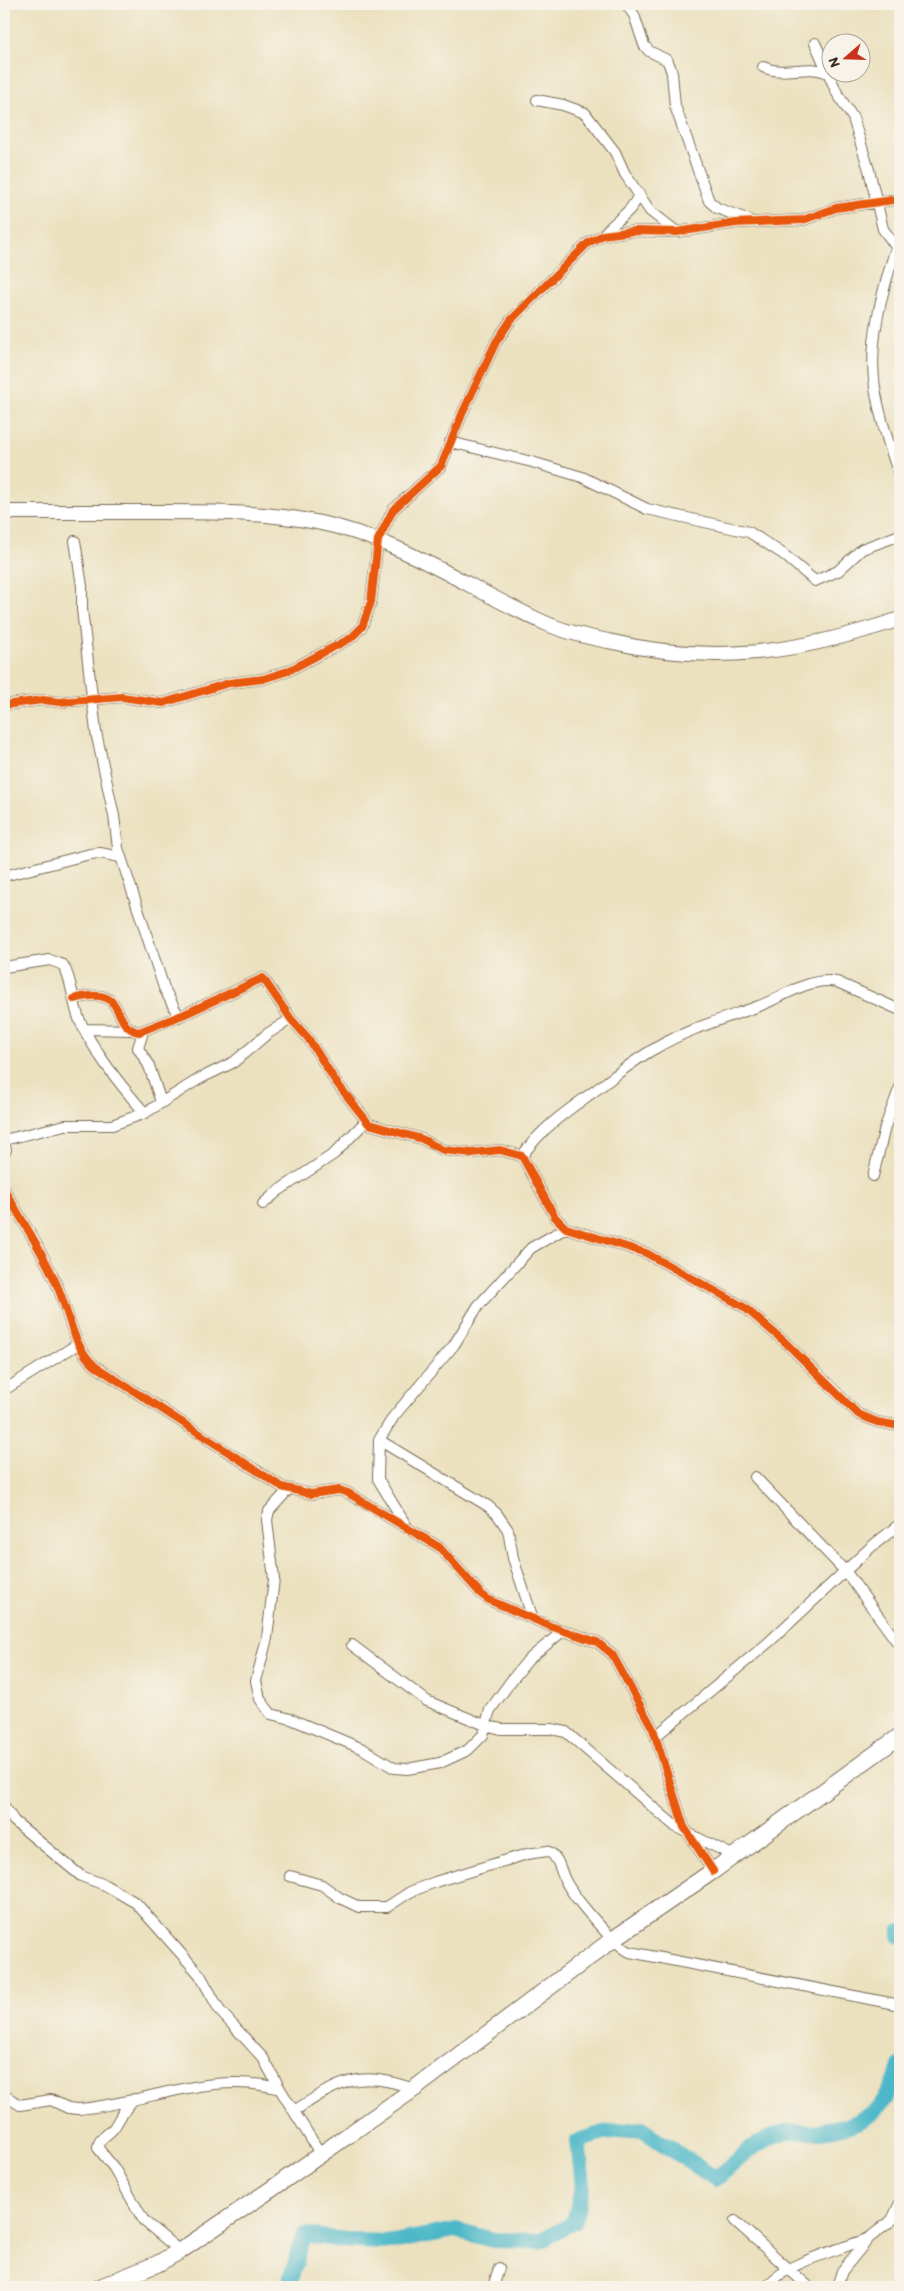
<svg xmlns="http://www.w3.org/2000/svg" width="904" height="2291" viewBox="0 0 904 2291" font-family="Itim,sans-serif">
	<style>
		.lines { fill: none; stroke-linecap: round; stroke-linejoin: round }
		.river { stroke: #4bb7c8; stroke-width: 16 }
		.minor-casing { stroke: #796a56; stroke-width: 12 }
		.secondary-casing { stroke: #796a56; stroke-width: 16 }
		.trunk-casing { stroke: #796a56; stroke-width: 18 }
		.minor { stroke: #fff; stroke-width: 10 }
		.secondary { stroke: #fff; stroke-width: 14 }
		.trunk { stroke: #fff; stroke-width: 16 }
		.cycleway-casing { stroke: #f7f3e8; stroke-width: 11 }
		.cycleway { stroke: #e8590c; stroke-width: 8 }
	</style>
	<rect width="100%" height="100%" fill="#f7f3e8"/>
	<filter id="ink" filterUnits="userSpaceOnUse"><feTurbulence type="fractalNoise" baseFrequency=".02" numOctaves="2"/><feDisplacementMap in="SourceGraphic" scale="10" xChannelSelector="R" yChannelSelector="G"/><feConvolveMatrix kernelMatrix="1 2 1 2 8 2 1 2 1" color-interpolation-filters="sRGB"/></filter>
	<filter id="wash" filterUnits="userSpaceOnUse"><feTurbulence type="fractalNoise" baseFrequency=".0096" numOctaves="4" result="noise"/><feDisplacementMap in="SourceGraphic" scale="20" xChannelSelector="R" yChannelSelector="G"/><feGaussianBlur stdDeviation="1.12" result="paint"/><feColorMatrix in="noise" values="0 0 0 0 0 0 0 0 0 0 0 0 0 0 0 0 0 1.4 0 .05"/><feComposite in="paint" operator="in"/></filter>
	<g filter="url(#wash)">
		<rect width="100%" height="100%" fill="#ebe1bf"/>
		<g class="lines">
			<path class="river" d="M900 1932V1936
				M288 2287 304 2235 354 2241 392 2242 456 2230 493 2240 540 2241 574 2222 583 2186 578 2141 603 2133 641 2129 716 2179C736 2162 756 2140 782 2133 790 2130 801 2132 809 2132 858 2129 887 2114 900 2066"/>
		</g>
	</g>
	<g filter="url(#ink)">
		<g class="lines">
			<g class="minor-casing">
				<path id="minor" d="M626 4 634 15 644 45 649 51 667 60 669 64 672 73 675 106 709 201 717 208 749 220
					M815 43 837 93 853 118 869 170 883 229 900 252
					M763 67C785 77 807 63 828 73
					M537 100 563 105 585 113 615 152 625 174 650 211 677 232
					M603 235C615 220 632 213 639 194
					M896 248C882 292 868 342 875 388 880 418 890 449 900 477
					M450 442 532 462 582 477 647 509 749 532 783 554 815 581 838 571 862 549 900 535
					M75 541 82 586V609L96 732 114 816 118 848 164 988 179 1017
					M4 705 43 700 59 702 122 697 163 703 229 683 263 679 288 671 351 638 362 627 371 602 378 540 393 510 441 466 463 412 496 342 511 320 588 243 603 235 634 231 677 232 736 223 803 220 836 208 900 199
					M4 876 90 854 100 853 120 857
					M4 967 50 960 63 965C73 981 72 1003 80 1021 95 1054 121 1086 145 1113
					M74 999C131 984 108 1026 139 1032L185 1014 263 978 291 1019 308 1038 336 1082 369 1124 422 1139 443 1150 472 1153 500 1150 522 1156 555 1217 566 1228 646 1253 744 1307 785 1342 858 1414 877 1422 900 1426
					M85 1029 131 1030
					M143 1032 138 1048 149 1066 161 1102
					M4 1140 65 1125H112L145 1113 199 1079 234 1062 267 1034 291 1019
					M4 1142 6 1150 4 1153
					M522 1156C540 1130 564 1113 589 1095 610 1080 631 1062 654 1049 687 1029 723 1019 759 1006 783 997 811 976 837 982L900 1010
					M873 1176 885 1127 900 1087
					M4 1189C22 1221 42 1250 56 1283 69 1311 72 1346 95 1366L282 1487 311 1494 339 1490 348 1493 439 1547 481 1594 489 1600 550 1626 597 1642 612 1654 653 1729 684 1827 713 1871
					M263 1204 278 1191 334 1154 366 1121
					M4 1390 78 1344
					M379 1440 488 1506 497 1514 508 1530 513 1558 533 1619
					M755 1477 846 1572 900 1646
					M289 1489 269 1511 267 1520 274 1579 267 1638 256 1681 260 1699 271 1714 291 1719 363 1749 394 1768 407 1769 440 1763 468 1750 483 1735 490 1710 511 1681 528 1660 563 1631
					M407 1527 378 1479 379 1440 394 1416 454 1345 478 1306 531 1248 566 1228
					M352 1645 427 1701 485 1725 501 1729H551L566 1732 676 1827 734 1856
					M656 1736 769 1642 871 1547 900 1524
					M4 1806 14 1821 81 1876 105 1885 136 1903 200 1975 220 2011 263 2058 280 2089
					M290 1876 322 1885 340 1898 359 1907H387L410 1892 435 1882 527 1854 547 1851C559 1856 560 1870 565 1880 574 1898 613 1944 630 1952L900 2005
					M4 2095 20 2105 51 2100 68 2108 78 2109C145 2104 212 2069 280 2089L320 2153
					M134 2099C124 2110 122 2114 115 2126 110 2135 98 2137 98 2148L114 2168 144 2221 180 2251
					M294 2111C341 2081 358 2069 414 2089
					M735 2221 809 2287
					M493 2287 499 2268
					M767 2287C785 2262 840 2250 869 2238
					M837 2287 842 2271 869 2238 892 2220 900 2203"/>
			</g>
			<g class="secondary-casing">
				<path id="secondary" d="M4 512C55 512 106 512 158 512 210 512 264 512 316 522 399 538 469 589 545 623 565 632 587 637 608 641 714 666 799 653 900 619"/>
			</g>
			<g class="trunk-casing">
				<path id="trunk" d="M100 2287 157 2264 180 2251 270 2190 414 2089 612 1940 713 1871 900 1736"/>
			</g>
			<use href="#minor" class="minor"/>
			<use href="#secondary" class="secondary"/>
			<use href="#trunk" class="trunk"/>
			<g class="cycleway-casing">
				<path id="cycleway" d="M4 705 43 700 59 702 122 697 163 703 229 683 263 679 288 671 351 638 362 627 371 602 378 540 393 510 441 466 463 412 496 342 511 320 588 243 603 235 634 231 677 232 736 223 803 220 836 208 900 199
					M74 999C131 984 108 1026 139 1032L185 1014 263 978 291 1019 308 1038 336 1082 369 1124 422 1139 443 1150 472 1153 500 1150 522 1156 555 1217 566 1228 646 1253 744 1307 785 1342 858 1414 877 1422 900 1426
					M4 1189C22 1221 42 1250 56 1283 69 1311 72 1346 95 1366L282 1487 311 1494 339 1490 348 1493 439 1547 481 1594 489 1600 550 1626 597 1642 612 1654 653 1729 684 1827 713 1871"/>
			</g>
			<use href="#cycleway" class="cycleway"/>
		</g>
	</g>
	<rect width="904" height="2291" fill="none" stroke="#f7f3e8" stroke-width="20"/>
	<g transform="translate(846 58) rotate(250)"><circle r="24" fill="#f7f3e8" stroke="#aca397"/>
	<path d="M0-4L9 19L0 12L-9 19Z" fill="#c8321e"/>
	<text y="-8" font-size="14" font-weight="bold" text-anchor="middle" fill="#3b2a1e">N</text>
	</g>
</svg>
